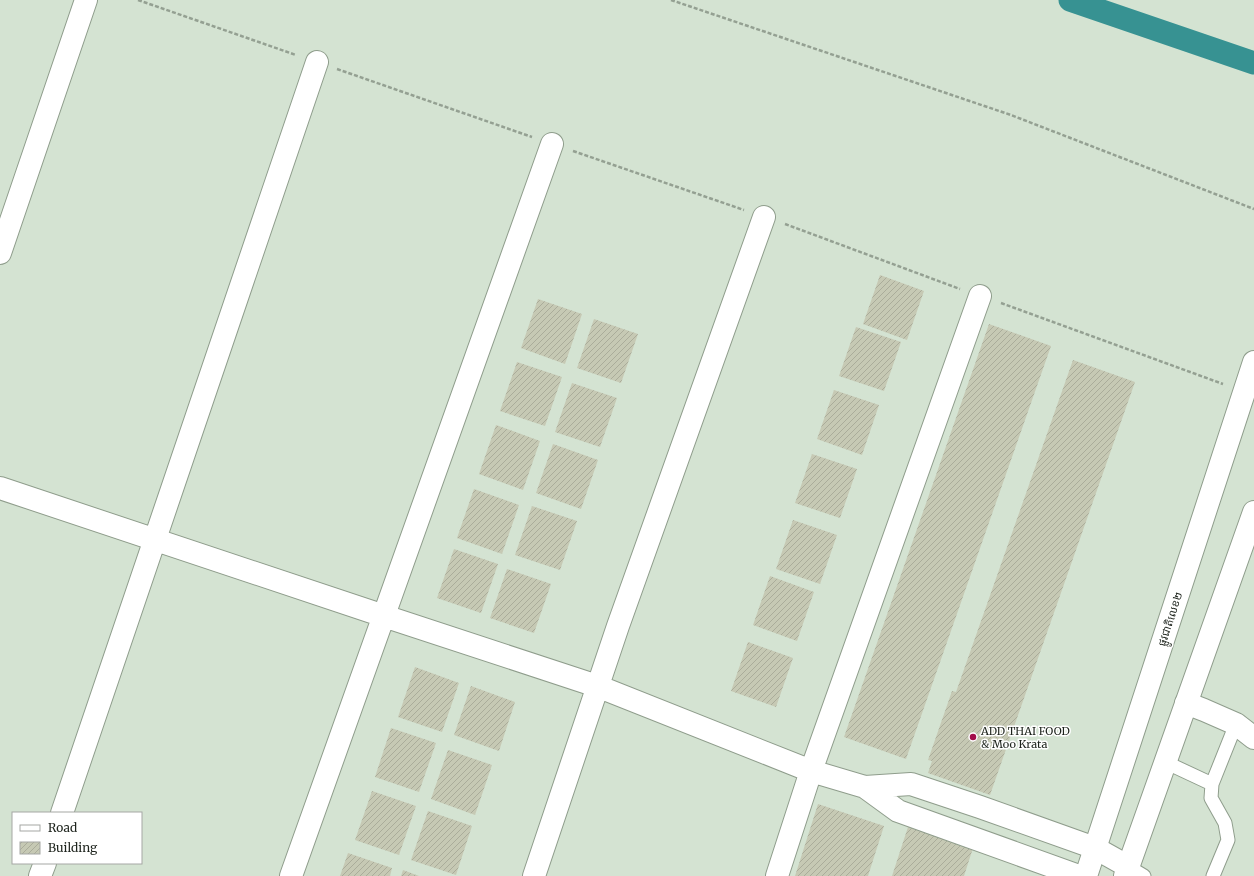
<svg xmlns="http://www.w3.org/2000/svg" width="1254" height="876" viewBox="0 0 1254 876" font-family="Merriweather,'Noto Sans Khmer',serif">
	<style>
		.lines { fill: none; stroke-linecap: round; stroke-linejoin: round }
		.canal { stroke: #379292; stroke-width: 23 }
		.building { fill: url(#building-hatch) }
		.service-casing { stroke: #8f9d8c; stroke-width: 15 }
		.minor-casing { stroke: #8f9d8c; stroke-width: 24 }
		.trunk-casing { stroke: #8f9d8c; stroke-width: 24 }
		.path { stroke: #94a092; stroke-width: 2.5; stroke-dasharray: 4 2; stroke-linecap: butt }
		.service { stroke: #fff; stroke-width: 13 }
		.minor { stroke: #fff; stroke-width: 22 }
		.trunk { stroke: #fff; stroke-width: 22 }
		.poi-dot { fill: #a30d4b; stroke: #fff; stroke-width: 1.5 }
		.labels { text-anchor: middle; stroke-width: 3; stroke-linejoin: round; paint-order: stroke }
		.street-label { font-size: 11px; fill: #1d231c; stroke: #fff }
		.poi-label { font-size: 11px; fill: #1d231c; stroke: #fff; text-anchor: start }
	</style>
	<defs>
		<pattern id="building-hatch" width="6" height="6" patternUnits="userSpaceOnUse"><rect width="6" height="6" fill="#c6c9b4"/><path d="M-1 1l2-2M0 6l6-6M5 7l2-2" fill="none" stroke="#aaac9a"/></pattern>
	</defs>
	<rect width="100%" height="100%" fill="#d4e3d2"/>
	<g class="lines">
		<path class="canal" d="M1070 0 1254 63"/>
	</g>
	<path class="building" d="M880 275 924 291 907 340 863 324Z
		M538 299 582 314 565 364 521 348Z
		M594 319 638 334 621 383 577 368Z
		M989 324 1051 346 906 759 844 737Z
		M856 327 901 342 884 391 839 376Z
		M1073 360 1135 382 990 795 928 773 932 761 928 760 952 691 956 692Z
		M517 362 562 377 545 426 500 411Z
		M572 383 617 398 600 447 555 432Z
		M834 390 879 405 862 455 817 439Z
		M496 425 540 441 523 490 479 474Z
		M553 444 598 460 581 509 536 493Z
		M812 454 857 469 840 518 795 503Z
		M474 489 519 505 502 554 457 538Z
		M532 506 577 521 560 570 515 555Z
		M793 520 837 535 820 584 776 569Z
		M454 549 498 564 481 613 437 598Z
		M507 569 551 584 534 633 490 618Z
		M770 576 814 592 797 641 753 625Z
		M748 642 793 658 776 707 731 691Z
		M415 667 459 683 442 732 398 717Z
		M471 686 515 702 499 751 454 735Z
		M391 728 436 743 419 792 375 777Z
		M448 750 492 765 475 815 431 799Z
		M372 791 416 806 399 855 355 840Z
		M818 804 884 826 868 876H795Z
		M428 811 472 826 456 875 411 860Z
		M908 827 973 848 964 876H892Z
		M348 853 392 868 390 876H340Z
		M403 870 419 876H401Z"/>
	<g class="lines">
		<g class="service-casing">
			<path id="service" d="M1165 762 1212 784
				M1129 867 1144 876
				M1213 876 1228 840 1225 823 1211 798 1212 784 1236 724"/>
		</g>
		<g class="minor-casing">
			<path id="minor" d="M0 253 86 0
				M0 488 384 616 597 686 811 771 865 787 898 811 1079 876
				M1186 703 1204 710 1236 724 1254 738
				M865 787 911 784 980 807 1095 848 1129 867
				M62 813 317 62
				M40 876 45 863
				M291 876 552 144
				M534 876 618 626 764 217
				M777 876 811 771 980 296"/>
		</g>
		<g class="trunk-casing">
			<path id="trunk" d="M1086 876 1254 362
				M1125 876 1254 512"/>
		</g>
		<path class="path" d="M138 0 296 55
			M671 0 1011 115 1254 209
			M337 69 532 137
			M573 151 744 210
			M785 224 960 289
			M1001 303 1223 384"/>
		<use href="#service" class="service"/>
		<use href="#minor" class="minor"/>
		<use href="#trunk" class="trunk"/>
	</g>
	<circle class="poi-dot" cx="973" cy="737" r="4"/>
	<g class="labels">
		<g class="street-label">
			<text transform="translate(1170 619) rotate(-72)" y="4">ផ្លូវជាតិលេខ២</text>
		</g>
		<g class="poi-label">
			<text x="981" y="735">ADD THAI FOOD<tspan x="981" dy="13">&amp; Moo Krata</tspan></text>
		</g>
	</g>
	<rect x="12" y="812" width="130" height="52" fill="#ffffff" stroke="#a5a7a4"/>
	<rect x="20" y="825" width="20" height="6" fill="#ffffff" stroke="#a5a7a4"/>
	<text x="48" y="832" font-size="12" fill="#1d231c">Road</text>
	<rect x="20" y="842" width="20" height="12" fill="url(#building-hatch)" stroke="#a5a7a4"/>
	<text x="48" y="852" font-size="12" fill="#1d231c">Building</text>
</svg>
